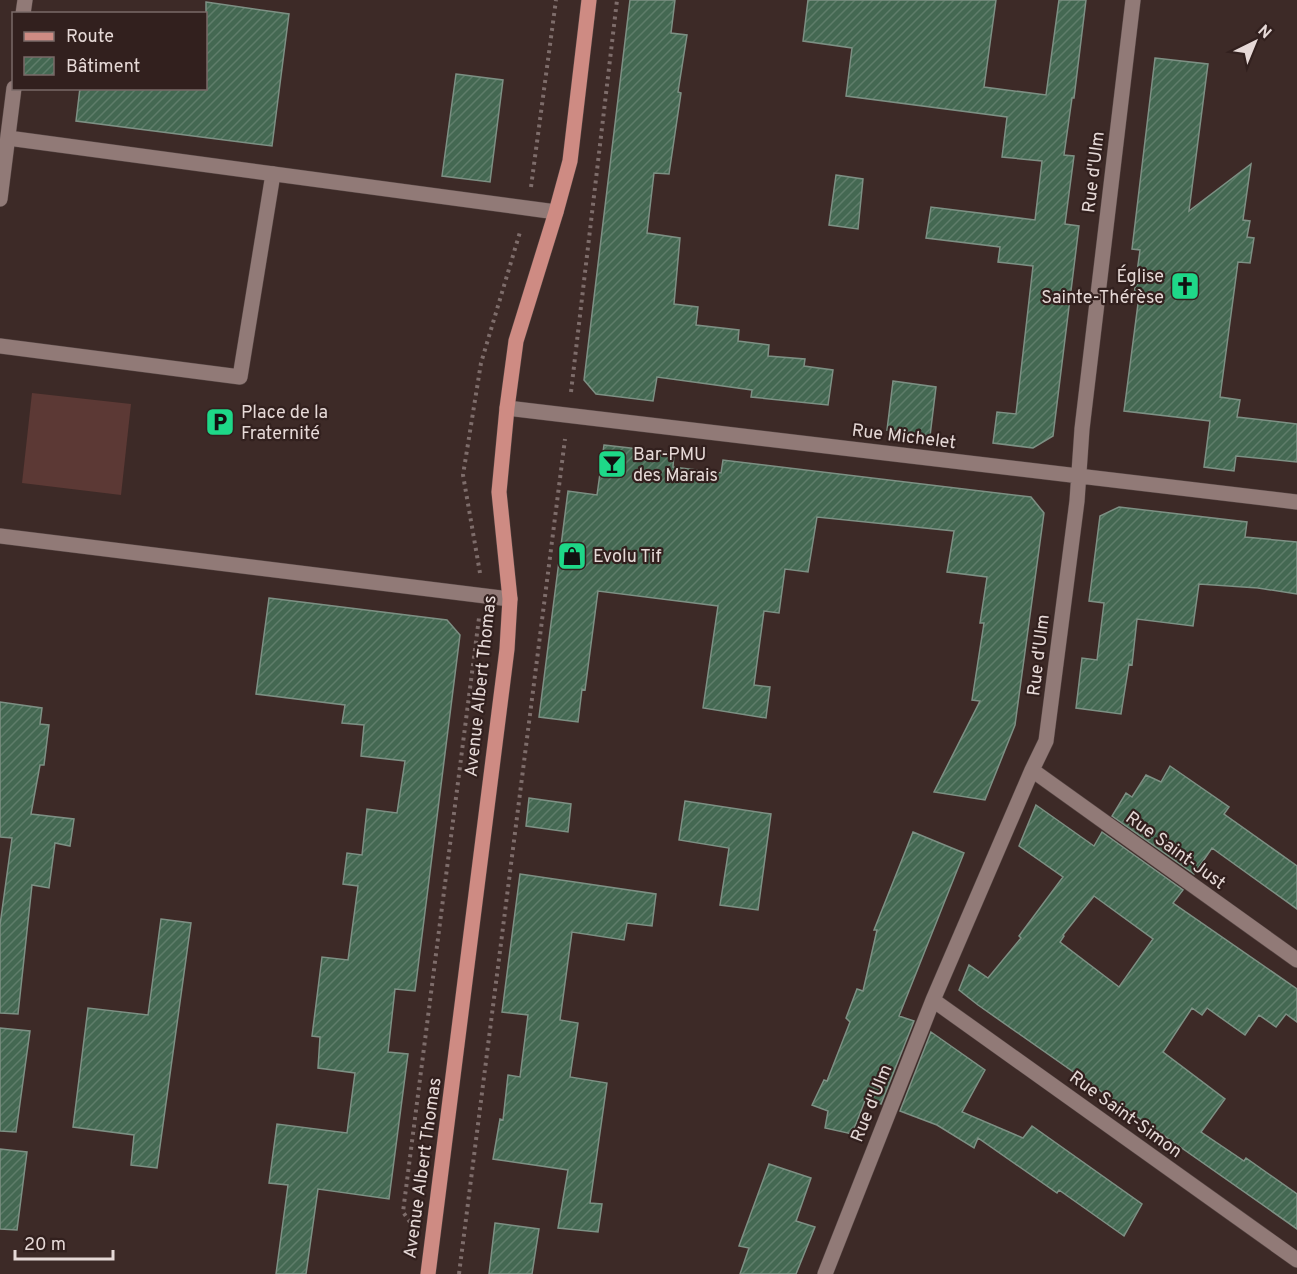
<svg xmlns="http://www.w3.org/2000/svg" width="1297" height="1274" viewBox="0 0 1297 1274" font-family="Overpass,sans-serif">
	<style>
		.garden { fill: #5c3935 }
		.building { fill: url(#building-hatch); stroke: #7d9084; stroke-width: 1.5; fill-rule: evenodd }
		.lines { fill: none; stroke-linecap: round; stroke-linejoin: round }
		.service-casing { stroke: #564644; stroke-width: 16 }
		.minor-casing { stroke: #564644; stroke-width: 16 }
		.primary-casing { stroke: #564644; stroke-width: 16 }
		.path { stroke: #7e6d6b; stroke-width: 4; stroke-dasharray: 3 4.5; stroke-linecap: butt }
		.service { stroke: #917a77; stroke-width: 15 }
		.minor { stroke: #917a77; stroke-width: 15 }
		.primary { stroke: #ce8b83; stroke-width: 15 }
		.labels { text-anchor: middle; stroke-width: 4.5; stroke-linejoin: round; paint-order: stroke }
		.street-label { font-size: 18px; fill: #e6d9d7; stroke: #32201e }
		.poi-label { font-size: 18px; fill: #e6d9d7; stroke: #32201e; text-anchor: start }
	</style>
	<defs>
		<pattern id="building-hatch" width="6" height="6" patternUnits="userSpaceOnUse" patternTransform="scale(1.5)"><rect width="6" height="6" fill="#446852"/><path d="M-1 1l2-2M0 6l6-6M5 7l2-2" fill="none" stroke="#5f7d6a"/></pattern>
	</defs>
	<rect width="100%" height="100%" fill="#3d2a27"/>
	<path class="garden" d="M32 393 131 404 121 495 22 483Z"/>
	<path class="building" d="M630 0H675L671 33 687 35 678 92 681 93 669 174 654 173 647 233 680 238 674 304 698 307 696 325 739 330 738 341 769 345 768 356 805 359 804 366 833 370 828 405 751 397 752 390 657 377 653 401 596 394 584 380Z
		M808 0H996L984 87 1046 95 1059 0H1086L1074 98H1072L1064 155 1074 156 1065 224 1079 226 1053 436 1033 448 993 443 997 412 1016 414 1033 266 998 262 1000 247 926 238 931 207 1035 220 1042 161 1002 157 1007 117 846 96 852 48 803 41Z
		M206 2 289 14 272 146 76 121 80 88H206Z
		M1155 58 1208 64 1189 211 1251 164 1243 220 1250 221 1247 237 1254 238 1250 263 1238 262 1220 397 1240 400 1237 417 1297 424V462L1236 456 1234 471 1204 467 1210 421 1124 411 1139 296 1134 295 1140 250 1132 249Z
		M456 74 503 80 490 182 442 176Z
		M836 175 863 179 858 229 829 225Z
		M893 381 936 387 930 436 887 430Z
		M604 445 674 453 673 467 721 473 723 460 1031 497 1044 513 1015 725 985 800 934 792 980 701 972 700 984 623H980L987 577 947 572 954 531 817 517 808 572 785 569 779 613 764 611 754 685 770 687 766 718 703 708 718 606 598 591 585 690 582 689 578 722 539 717 568 491 597 495Z
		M1119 507 1247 522 1245 537 1297 542V594L1258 588 1199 584 1193 626 1137 619 1132 665 1129 664 1121 714 1076 708 1082 658 1097 660 1104 603 1089 601 1100 516Z
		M269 598 447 620 460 635 415 991 395 989 388 1052 408 1054 389 1199 318 1189 306 1274H276L288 1185 269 1183 277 1124 347 1133 355 1073 318 1068 320 1037 312 1036 322 957 348 960 358 886 343 884 347 853 362 855 367 809 397 813 405 761 361 756 364 725 342 723 345 705 256 694Z
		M0 702 42 708 40 724 49 725 44 765H40L31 814 74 819 70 846 55 843 49 888 32 885 18 1014 0 1013V925L12 838 0 837Z
		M1170 766 1229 807 1224 814 1297 866V909L1212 848 1194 874 1112 816 1126 793 1132 797 1146 775 1161 782Z
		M529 798 571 804 568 832 526 826Z
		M685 801 771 814 758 910 720 905 729 848 679 840Z
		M1036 805 1094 846 1102 832 1183 890 1173 903 1297 989V1022L1286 1014 1276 1027 1259 1015 1245 1035 1207 1008 1202 1015 1192 1008 1163 1052 1225 1099 1201 1132 1244 1161 1246 1158 1297 1194V1229L978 1005 959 990 969 965 988 978 1021 938 1019 936 1063 877 1019 846ZM1094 896 1153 939 1119 987 1060 942 1064 936 1063 935Z
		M913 832 964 853 899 1016 914 1021 881 1104 866 1098 852 1134 825 1128 828 1111 812 1105 824 1080 827 1081 850 1022 846 1018 857 989 863 991 877 930H874Z
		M520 874 656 894 652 926 627 923 624 940 572 932 560 1020 578 1023 570 1077 607 1083 590 1203 602 1204 598 1232 558 1228 568 1170 493 1159 500 1119 503 1120 508 1075 520 1077 528 1015 502 1012Z
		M161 919 191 923 157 1168 131 1165 134 1135 73 1127 88 1008 148 1015Z
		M0 1028 30 1031 16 1132 0 1131Z
		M931 1032 985 1070 962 1112 1023 1138 1032 1126 1142 1204 1124 1236 1059 1190 1057 1193 978 1138 974 1148 937 1125 900 1111Z
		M0 1149 27 1152 17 1230 0 1229Z
		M769 1164 811 1178 796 1221 815 1227 796 1274H740L749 1248 739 1246Z
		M495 1223 539 1229 532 1274H489Z"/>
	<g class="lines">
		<g class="service-casing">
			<path id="service" d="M0 346 240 377 273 174"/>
		</g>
		<g class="minor-casing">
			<path id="minor" d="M23 14 25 0
				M8 138 556 212
				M0 199 14 88
				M507 408 1297 502
				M0 536 510 599
				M1032 770 1297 960
				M933 1000 1297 1260
				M825 1274 933 1000 1032 770 1046 741 1077 501 1082 429 1133 0"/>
		</g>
		<g class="primary-casing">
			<path id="primary" d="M428 1274 507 649 510 599 499 492 507 408 516 341 556 212 570 161 589 0"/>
		</g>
		<path class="path" d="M531 187 556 0
			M571 392 617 0
			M480 573 463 475 481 363 520 232
			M410 1222 403 1212 479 618
			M459 1274 565 439"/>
		<use href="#service" class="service"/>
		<use href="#minor" class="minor"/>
		<use href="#primary" class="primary"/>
	</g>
	<defs>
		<g id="church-square" transform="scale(1.5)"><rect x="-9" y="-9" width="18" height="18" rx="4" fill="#1ed888" stroke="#32201e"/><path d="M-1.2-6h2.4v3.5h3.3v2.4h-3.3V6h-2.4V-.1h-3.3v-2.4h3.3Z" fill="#111"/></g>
		<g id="parking-square" transform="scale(1.5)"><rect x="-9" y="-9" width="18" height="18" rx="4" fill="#1ed888" stroke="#32201e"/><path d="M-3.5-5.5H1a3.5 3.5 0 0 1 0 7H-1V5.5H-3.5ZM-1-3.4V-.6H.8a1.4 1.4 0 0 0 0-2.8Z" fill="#111"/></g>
		<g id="bar-square" transform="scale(1.5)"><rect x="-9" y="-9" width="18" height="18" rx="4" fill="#1ed888" stroke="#32201e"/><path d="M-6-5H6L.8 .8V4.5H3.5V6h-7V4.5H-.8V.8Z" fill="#111"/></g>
		<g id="shop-square" transform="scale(1.5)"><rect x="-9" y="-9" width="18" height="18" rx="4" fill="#1ed888" stroke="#32201e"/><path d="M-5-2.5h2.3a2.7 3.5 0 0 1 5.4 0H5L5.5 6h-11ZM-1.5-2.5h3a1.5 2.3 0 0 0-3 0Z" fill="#111"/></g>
	</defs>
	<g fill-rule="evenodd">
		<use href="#church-square" x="1185" y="286"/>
		<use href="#parking-square" x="220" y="422"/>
		<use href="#bar-square" x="612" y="464"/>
		<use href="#shop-square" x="572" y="556"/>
	</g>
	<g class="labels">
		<g class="street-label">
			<text transform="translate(1093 172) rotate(-83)" y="6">Rue d'Ulm</text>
			<text transform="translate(904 436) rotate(7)" y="6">Rue Michelet</text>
			<text transform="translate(1038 655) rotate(-83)" y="6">Rue d'Ulm</text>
			<text transform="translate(480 686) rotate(-84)" y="6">Avenue Albert Thomas</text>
			<text transform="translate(1176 850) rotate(36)" y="6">Rue Saint-Just</text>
			<text transform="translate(871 1103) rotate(-68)" y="6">Rue d'Ulm</text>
			<text transform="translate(1126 1114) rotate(36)" y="6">Rue Saint-Simon</text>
			<text transform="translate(422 1168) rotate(-82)" y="6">Avenue Albert Thomas</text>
		</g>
		<g class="poi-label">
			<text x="1164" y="282" text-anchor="end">Église<tspan x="1164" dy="21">Sainte-Thérèse</tspan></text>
			<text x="241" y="418">Place de la<tspan x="241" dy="21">Fraternité</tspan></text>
			<text x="633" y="460">Bar-PMU<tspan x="633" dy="21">des Marais</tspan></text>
			<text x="593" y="562">Evolu Tif</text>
		</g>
	</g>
	<rect x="12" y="12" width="195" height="78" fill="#32201e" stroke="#7a6a68" stroke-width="1.5"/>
	<rect x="24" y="32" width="30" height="9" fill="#ce8b83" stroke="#7a6a68" stroke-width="1.5"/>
	<text x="66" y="42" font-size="18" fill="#e6d9d7">Route</text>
	<rect x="24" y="57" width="30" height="18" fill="url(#building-hatch)" stroke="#7a6a68" stroke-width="1.5"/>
	<text x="66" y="72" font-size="18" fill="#e6d9d7">Bâtiment</text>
	<g transform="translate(1255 42) rotate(43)" stroke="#32201e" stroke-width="4.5" paint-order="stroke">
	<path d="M0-4.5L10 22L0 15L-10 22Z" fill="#e6d9d7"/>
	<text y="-9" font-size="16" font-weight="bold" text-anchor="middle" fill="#e6d9d7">N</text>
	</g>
	<path d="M15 1250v9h98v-9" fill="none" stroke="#e6d9d7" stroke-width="3"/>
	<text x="24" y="1250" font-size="18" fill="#e6d9d7" stroke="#32201e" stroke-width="4.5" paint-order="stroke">20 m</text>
</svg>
